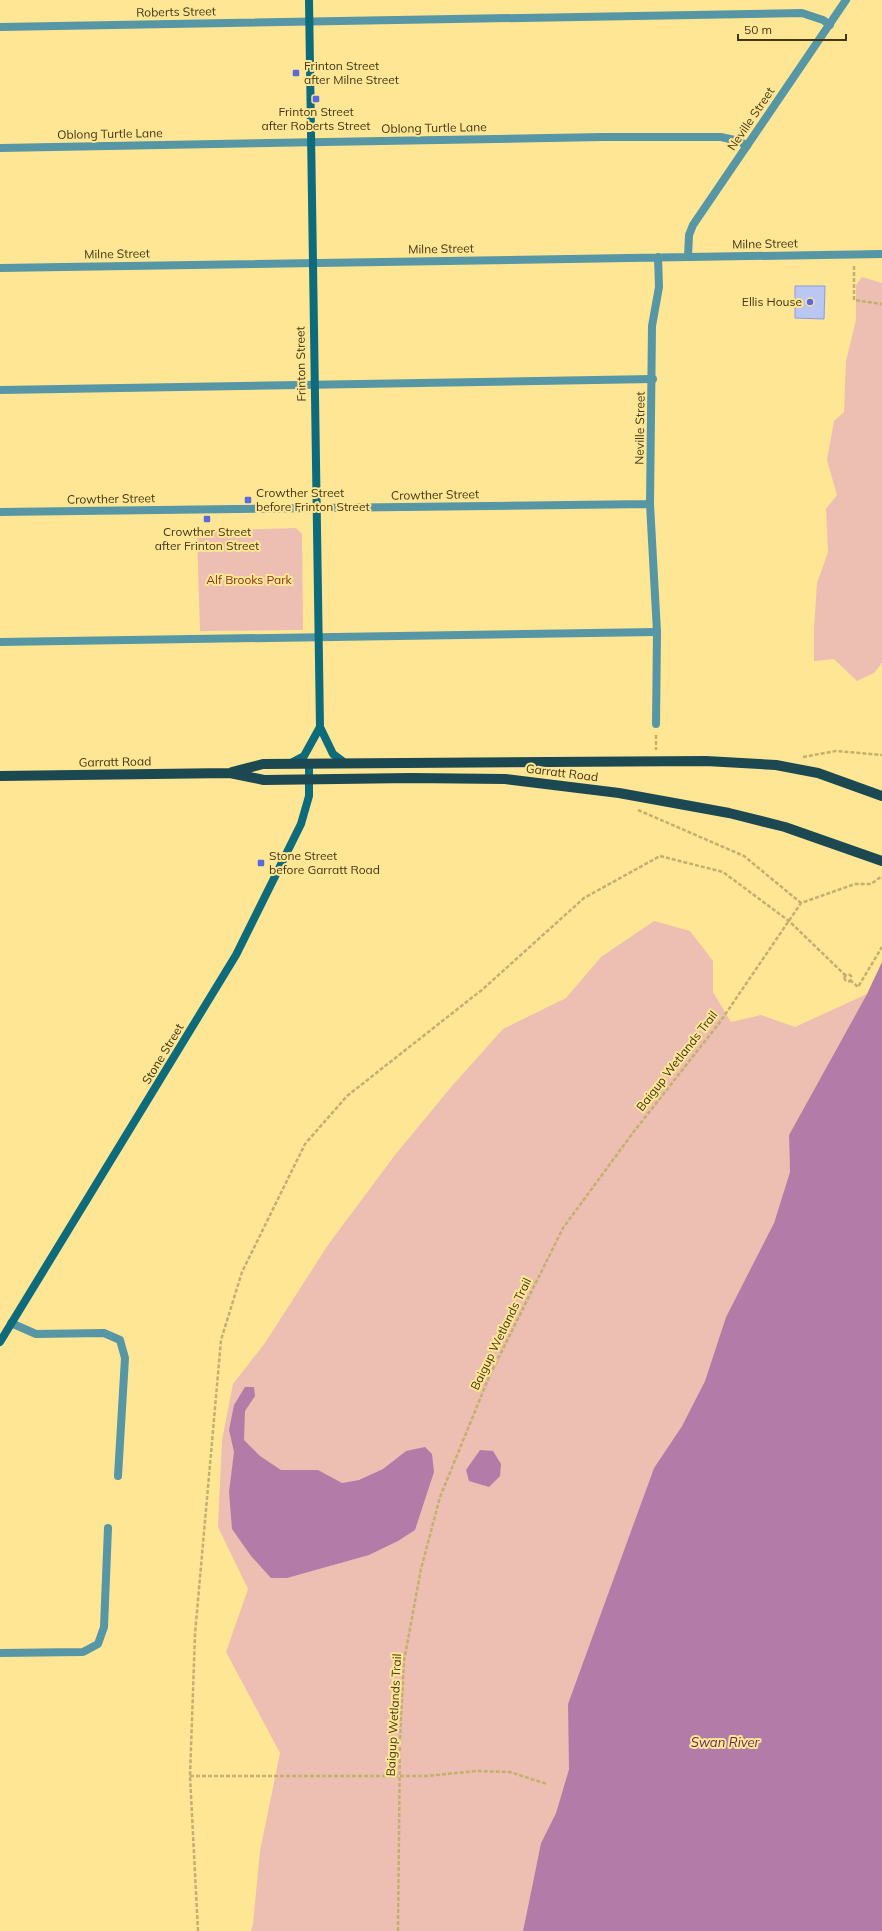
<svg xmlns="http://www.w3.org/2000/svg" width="882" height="1931" viewBox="0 0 882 1931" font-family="Mulish,sans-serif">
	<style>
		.green { fill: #edbeb2 }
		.water { fill: #b37ca8 }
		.building { fill: #bbc7f3; stroke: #8c9ce3 }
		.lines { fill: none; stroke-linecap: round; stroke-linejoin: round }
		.path { stroke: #c4b06d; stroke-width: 2.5; stroke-dasharray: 4 2; stroke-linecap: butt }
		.lane { stroke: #5796a4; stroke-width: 8 }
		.street { stroke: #5796a4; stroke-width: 8 }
		.secondary { stroke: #0d6b7b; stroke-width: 8 }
		.primary { stroke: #1b4851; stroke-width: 10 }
		.poi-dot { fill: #5969df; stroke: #fee694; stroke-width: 1.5 }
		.labels { text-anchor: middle; stroke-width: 4; stroke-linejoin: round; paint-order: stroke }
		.street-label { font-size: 12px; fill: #413715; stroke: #fee694 }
		.poi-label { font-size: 12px; fill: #413715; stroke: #fee694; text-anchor: start }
		.park-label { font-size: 12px; fill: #85301e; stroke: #fee694 }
		.water-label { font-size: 13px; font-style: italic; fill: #68265f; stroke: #fee694 }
	</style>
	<rect width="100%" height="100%" fill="#fee694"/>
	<path class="green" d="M862 277 882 283V663L874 673 857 681 834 659 814 661V629L817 583 828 552 826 509 837 495 827 460 834 421 844 412 846 361 856 320V285Z
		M296 528 302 534 303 630 200 631 197 531Z
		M654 921 690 931 713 961V992L731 1022 761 1015 795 1027 867 994 789 1135 790 1172 774 1223 726 1317 705 1381 682 1426 654 1468 569 1704V1769L556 1813 541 1843 523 1931H251L253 1924 260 1851 280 1753 226 1652 248 1589 218 1527 222 1440 233 1384 265 1343 328 1245 395 1155 452 1086 503 1029 566 998 601 957Z"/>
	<path class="water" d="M882 962V1931H523L541 1843 556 1813 569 1769 568 1704 654 1468 682 1426 705 1381 726 1317 774 1223 790 1172 789 1135 867 994Z
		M245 1387H254L255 1396 245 1411 244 1440 260 1456 281 1470H318L342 1483 359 1480 383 1469 406 1451 425 1447 432 1454 434 1472 415 1530 398 1541 369 1555 287 1578H271L251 1556 232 1529 229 1492 234 1452 229 1430 234 1405Z
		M480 1450 493 1451 501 1464 500 1476 489 1487 469 1481 466 1470Z"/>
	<path class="building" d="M795 286H825L824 319 795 318Z"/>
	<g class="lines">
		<path class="path" d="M854 266V300L882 304
			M656 735V750
			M803 757 836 751 882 755
			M638 810 744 856 801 903
			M844.5 978a3.5 3.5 0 1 1 7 0a3.5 3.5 0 1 1-7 0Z
			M850 980 858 987 882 947
			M190 1776H427L476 1771 510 1772 547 1784
			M198 1931 190 1776 195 1634 221 1340 242 1272 305 1144 347 1096 483 989 584 898 660 856 723 872 789 921 845 975
			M398 1931 400 1739 404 1661 421 1569 440 1497 489 1377 563 1228 632 1134 720 1022 801 903 855 884H871L882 876"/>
		<path class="lane" d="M0 148 602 137H721L739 141 747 146
			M0 390 653 379
			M0 642 657 632"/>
		<path class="street" d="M0 27 802 13 823 20 830 25
			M688 257 689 235 693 225 846 0
			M0 268 882 254
			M650 504 652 326 659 287 658 257
			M0 512 650 504 657 632 656 724
			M11 1323 36 1334 104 1333 120 1340 125 1358 118 1476
			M0 1653 83 1652 98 1644 104 1627 108 1528"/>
		<path class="secondary" d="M309 0 320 727 333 754 345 763
			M289 764 304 756 320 727
			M0 1342 236 955 301 824 309 796V763"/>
		<path class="primary" d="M232 772 263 764 706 761 776 765 818 773 882 796
			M0 776 230 773 264 780 411 778 505 779 619 793 729 813 785 827 882 861"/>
	</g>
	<g class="poi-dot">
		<rect x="292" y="69" width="8" height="8" rx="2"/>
		<rect x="312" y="95" width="8" height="8" rx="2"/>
		<circle cx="810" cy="302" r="4"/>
		<rect x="244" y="496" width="8" height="8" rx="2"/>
		<rect x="203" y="515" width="8" height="8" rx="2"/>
		<rect x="257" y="859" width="8" height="8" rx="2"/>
	</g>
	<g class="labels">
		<g class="street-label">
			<text transform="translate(176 12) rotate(-1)" y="4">Roberts Street</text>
			<text transform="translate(751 119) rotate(-56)" y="4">Neville Street</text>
			<text transform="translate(434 128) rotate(-1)" y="4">Oblong Turtle Lane</text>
			<text transform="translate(110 134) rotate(-1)" y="4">Oblong Turtle Lane</text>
			<text transform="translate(765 244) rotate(-1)" y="4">Milne Street</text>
			<text transform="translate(441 249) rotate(-1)" y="4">Milne Street</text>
			<text transform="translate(117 254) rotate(-1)" y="4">Milne Street</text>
			<text transform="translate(301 364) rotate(-91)" y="4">Frinton Street</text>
			<text transform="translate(640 428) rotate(-89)" y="4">Neville Street</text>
			<text transform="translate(435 495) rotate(-1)" y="4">Crowther Street</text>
			<text transform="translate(111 499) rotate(-1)" y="4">Crowther Street</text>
			<text transform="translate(115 762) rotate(-1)" y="4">Garratt Road</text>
			<text transform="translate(562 773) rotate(7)" y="4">Garratt Road</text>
			<text transform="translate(163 1054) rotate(-59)" y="4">Stone Street</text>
			<text transform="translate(677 1061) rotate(-52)" y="4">Baigup Wetlands Trail</text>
			<text transform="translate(501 1334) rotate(-64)" y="4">Baigup Wetlands Trail</text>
			<text transform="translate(394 1715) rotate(-87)" y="4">Baigup Wetlands Trail</text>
		</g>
		<g class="poi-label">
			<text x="304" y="70">Frinton Street<tspan x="304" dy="14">after Milne Street</tspan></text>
			<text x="316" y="116" text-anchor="middle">Frinton Street<tspan x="316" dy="14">after Roberts Street</tspan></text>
			<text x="802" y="306" text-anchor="end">Ellis House</text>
			<text x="256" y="497">Crowther Street<tspan x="256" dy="14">before Frinton Street</tspan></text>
			<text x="207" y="536" text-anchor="middle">Crowther Street<tspan x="207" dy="14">after Frinton Street</tspan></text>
			<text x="269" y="860">Stone Street<tspan x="269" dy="14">before Garratt Road</tspan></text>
		</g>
		<g class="park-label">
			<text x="249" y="584">Alf Brooks Park</text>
		</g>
		<g class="water-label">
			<text x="725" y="1747">Swan River</text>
		</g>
	</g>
	<path d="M738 34v6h108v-6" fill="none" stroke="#413715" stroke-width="2"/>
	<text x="744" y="34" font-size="12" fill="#413715" stroke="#fee694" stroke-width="3" paint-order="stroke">50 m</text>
</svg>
